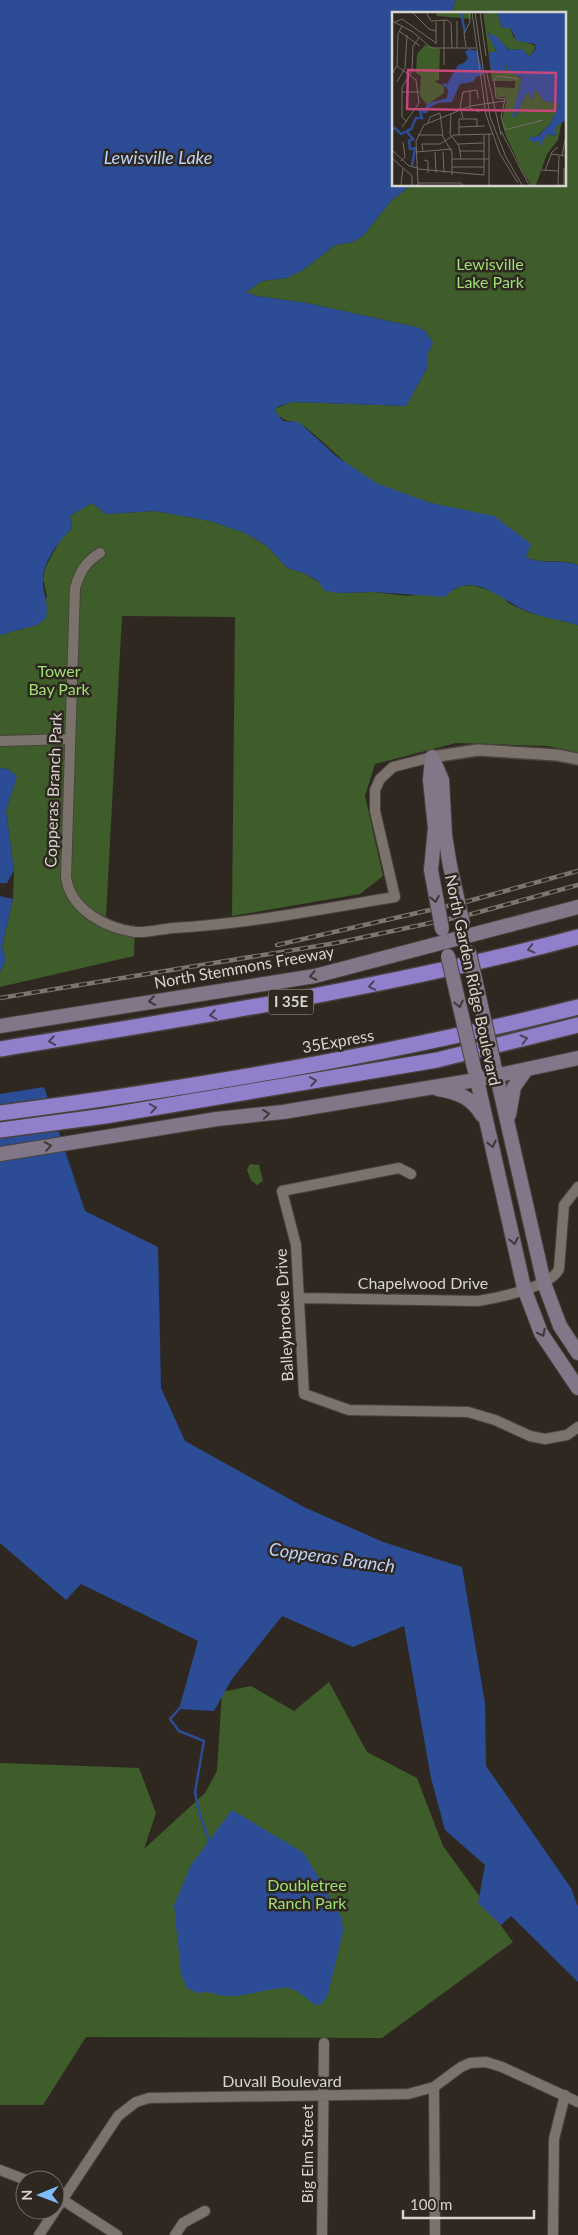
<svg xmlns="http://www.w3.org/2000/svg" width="578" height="2235" viewBox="0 0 578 2235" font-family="Lato,sans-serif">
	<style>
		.green { fill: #3e5d2a }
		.water { fill: #2c4c95 }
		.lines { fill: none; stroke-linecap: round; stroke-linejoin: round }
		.stream { stroke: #2c4c95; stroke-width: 2.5 }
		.minor-casing { stroke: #48433e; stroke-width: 12 }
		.tertiary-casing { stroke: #48433e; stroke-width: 14 }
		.secondary-casing { stroke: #48433e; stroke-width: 16 }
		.motorway-casing { stroke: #48433e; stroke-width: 18 }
		.minor { stroke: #7b736b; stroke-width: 10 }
		.tertiary { stroke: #7b736b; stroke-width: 11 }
		.secondary { stroke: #827788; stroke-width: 14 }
		.motorway { stroke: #927fcc; stroke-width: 15 }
		.rail-casing { stroke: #7a7570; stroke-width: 4.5 }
		.rail { stroke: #2e2821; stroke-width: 2.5; stroke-dasharray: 8; stroke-linecap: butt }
		.secondary-bridge-casing { stroke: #48433e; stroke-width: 16; stroke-linecap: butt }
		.secondary-bridge { stroke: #827788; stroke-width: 14 }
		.oneway { stroke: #3f3836 }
		.oneway2 { stroke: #4c4254 }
		.labels { text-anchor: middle; stroke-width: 5; stroke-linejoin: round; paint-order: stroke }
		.shield { fill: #2e2821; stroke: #a4a09b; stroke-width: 1 }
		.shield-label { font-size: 15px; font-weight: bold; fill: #d7d3cf }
		.park-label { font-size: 16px; fill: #9ee074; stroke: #2e2821 }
		.street-label { font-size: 16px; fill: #d7d3cf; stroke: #2e2821 }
		.water-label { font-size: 18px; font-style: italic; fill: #bcd1fa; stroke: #2e2821 }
		.inset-river { fill: none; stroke: #2c4c95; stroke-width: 2.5 }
		.inset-road { fill: none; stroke: #726c67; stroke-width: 1 }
		.view { fill: #c74778; fill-opacity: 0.15; stroke: #c74778; stroke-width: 2.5 }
		.inset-edge { fill: none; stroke: #d7d3cf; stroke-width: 2.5 }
	</style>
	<rect width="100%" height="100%" fill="#2e2821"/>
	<path class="green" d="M456 0H578V565C561 558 542 565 526 557L530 544C485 512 427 506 378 484 350 472 329 445 305 427 293 417 283 426 274 409L292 402 406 406 427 368V355L433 343 425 331 416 327 307 303 257 296 246 292 262 281 287 278 303 270 335 245 353 242 363 236 390 202 411 185H564V14H451Z
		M92 503 106 514 155 511 210 521 245 533 267 546 287 568 304 573 337 593 374 592 407 596 451 591 461 586 472 585 498 593 510 604 530 613 578 625V753L549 746 456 743 375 764 365 796 383 876 360 894 232 916 235 617 122 616 106 917 123 925H135L134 956 0 987V972L6 960 2 946 13 899 14 870 6 811 17 776 8 769 0 768V635L37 625 47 596 43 579 46 566 60 540 72 528 70 516Z
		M250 1164 259 1165 263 1181 257 1185 251 1180 247 1170Z
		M329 1682 367 1752 417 1778 443 1846 513 1942 382 2038 86 2037 43 2105H0V1763L139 1768 156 1813 144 1849 205 1793 217 1771 222 1692 251 1686 294 1711Z"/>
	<path class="water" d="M0 0H456L451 14H393V185H411L390 202 363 236 353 242 335 245 303 270 287 278 262 281 246 292 257 296 307 303 416 327 425 331 433 343 427 355V368L406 406 293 402 279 406 274 410 283 421 299 422 336 456 376 483 431 503 494 516 531 544 526 557C542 565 562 559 578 565V625C562 620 544 618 529 612 502 602 472 567 445 597L374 592 337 593 325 591 318 581 304 573 287 568 267 546 245 533 210 521 155 511 106 514 92 503 70 516 72 528C59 541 44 560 43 579 42 593 49 600 46 618L37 625 0 635Z
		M0 768 8 769 17 776 6 811 14 870 7 883H0Z
		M0 896 13 899 2 946 6 960 0 972Z
		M44 1087 85 1211 158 1247 161 1388 185 1441 304 1507 383 1542 462 1567 485 1703 486 1766 571 1888 578 1907V1982L511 1916 501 1925 478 1903 485 1865 445 1830 431 1778 404 1626 353 1647 282 1616 232 1679 214 1711 179 1709 198 1641 81 1584 66 1600 0 1543V1094Z
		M232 1810 304 1853 342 1918 343 1932 328 1994 322 2004 315 2005C307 1999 299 1991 289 1988 279 1986 247 1996 231 1996 216 1997 214 1990 197 1993L187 1988 181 1974 174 1905 191 1865Z"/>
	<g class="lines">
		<path class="stream" d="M180 1708 170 1719 179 1731 204 1741 195 1792 199 1812 209 1840"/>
		<g class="minor-casing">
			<path id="minor" d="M100 553C85 562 80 572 75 588L66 877C70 909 105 928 135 932 147 933 161 929 173 928 247 924 321 909 395 897L375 811V790L380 779 393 767 432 757
				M0 741 69 739
				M411 1174 399 1168 282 1191 296 1245 304 1394 349 1410 468 1412 495 1420 530 1436 545 1439 567 1435 578 1427
				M301 1298 478 1301C497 1298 551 1287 559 1269L564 1205 578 1187
				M434 2087 435 2235
				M0 2170 26 2180
				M55 2195 117 2235
				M39 2235 118 2116 136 2102 149 2098 408 2094 434 2087 461 2067 470 2063 486 2062 502 2067 578 2102
				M175 2235 183 2223 205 2211
				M322 2235 324 2043
				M553 2235 554 2139 565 2095"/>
		</g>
		<g class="tertiary-casing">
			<path id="tertiary" d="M432 757 478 750 557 755 578 759"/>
		</g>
		<g class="secondary-casing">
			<path id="secondary" d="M433 759 442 780 445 835 450 866
				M431 870 435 828 430 780 432 757
				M0 1026 315 976 578 907
				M495 1068 544 1283 560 1326 578 1353
				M475 1071 524 1288 541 1333 578 1388
				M438 1089C459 1093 471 1097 482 1115
				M509 1115 514 1087 526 1070
				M0 1154 217 1119 283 1112 476 1080 578 1058"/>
		</g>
		<g class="motorway-casing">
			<path id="motorway" d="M0 1049C194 1017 388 988 578 937
				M0 1113C194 1088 388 1055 578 1007
				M0 1130 105 1116 437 1060 578 1025"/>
		</g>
		<use href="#minor" class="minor"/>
		<use href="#tertiary" class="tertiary"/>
		<use href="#secondary" class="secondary"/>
		<use href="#motorway" class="motorway"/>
		<g class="rail-casing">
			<path id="rail" d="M277 945 465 902 578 871
				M0 998 336 943 468 915 578 885"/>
		</g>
		<use href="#rail" class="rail"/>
		<g class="secondary-bridge-casing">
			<path id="secondary-bridge" d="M450 866 463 924
				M431 870 442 929
				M469 952 494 1064
				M448 956 474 1068"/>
		</g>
		<use href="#secondary-bridge" class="secondary-bridge"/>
	</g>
	<defs><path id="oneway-chevron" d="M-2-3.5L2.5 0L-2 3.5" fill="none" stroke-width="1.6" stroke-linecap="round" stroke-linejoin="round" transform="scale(1.25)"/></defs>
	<g class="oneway">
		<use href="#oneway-chevron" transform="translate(435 899) rotate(80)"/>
		<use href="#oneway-chevron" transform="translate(313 976) rotate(168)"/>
		<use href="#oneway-chevron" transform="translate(152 1001) rotate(172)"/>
		<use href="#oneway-chevron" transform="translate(459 1004) rotate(77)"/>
		<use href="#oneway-chevron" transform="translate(266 1114) rotate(-6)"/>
		<use href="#oneway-chevron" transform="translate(492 1144) rotate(76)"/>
		<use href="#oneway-chevron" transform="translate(48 1146) rotate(-9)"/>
		<use href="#oneway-chevron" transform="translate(514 1241) rotate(78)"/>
		<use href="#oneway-chevron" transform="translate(542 1333) rotate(62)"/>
	</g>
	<g class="oneway2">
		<use href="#oneway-chevron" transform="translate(531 949) rotate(166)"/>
		<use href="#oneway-chevron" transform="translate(372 986) rotate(169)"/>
		<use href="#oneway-chevron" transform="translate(213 1015) rotate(171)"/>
		<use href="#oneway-chevron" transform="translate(524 1039) rotate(-14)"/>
		<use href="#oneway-chevron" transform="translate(52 1041) rotate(171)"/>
		<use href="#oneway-chevron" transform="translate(313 1081) rotate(-10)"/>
		<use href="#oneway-chevron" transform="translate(153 1108) rotate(-9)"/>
	</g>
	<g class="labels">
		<rect class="shield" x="268.5" y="989.5" width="45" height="25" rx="4"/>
		<g class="shield-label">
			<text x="291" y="1007">I 35E</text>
		</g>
		<g class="park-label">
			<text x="490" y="270">Lewisville<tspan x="490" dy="18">Lake Park</tspan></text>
			<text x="59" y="677">Tower<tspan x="59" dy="18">Bay Park</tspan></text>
			<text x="307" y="1891">Doubletree<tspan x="307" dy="18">Ranch Park</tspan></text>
		</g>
		<g class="street-label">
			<text transform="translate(53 790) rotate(-88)" y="6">Copperas Branch Park</text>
			<text transform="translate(244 967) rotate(-10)" y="6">North Stemmons Freeway</text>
			<text transform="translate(473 980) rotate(78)" y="6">North Garden Ridge Boulevard</text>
			<text transform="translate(338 1041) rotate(-10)" y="6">35Express</text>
			<text x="423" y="1289">Chapelwood Drive</text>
			<text transform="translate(284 1315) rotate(-93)" y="6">Balleybrooke Drive</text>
			<text x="282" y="2087">Duvall Boulevard</text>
			<text transform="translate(307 2154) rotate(-90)" y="6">Big Elm Street</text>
		</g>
		<g class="water-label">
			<text x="158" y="164">Lewisville Lake</text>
			<text transform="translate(332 1558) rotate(8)" y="6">Copperas Branch</text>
		</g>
	</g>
	<g transform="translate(392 12)">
		<rect width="174" height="174" fill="#2e2821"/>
		<path d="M43 0H79V7L45 4ZM91 0H105L110 16H118L122 26 144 34 138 45 130 37 118 38 96 20 105 41 97 40 100 60 112 61 115 52 116 58 130 67 121 105H123L136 79 139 89 144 77 152 89 167 92 159 111 145 124 137 127 147 128 148 133 155 122 164 124V115L170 109 166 128 155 142 144 173H139L131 160 113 122 110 108 114 90 113 85H105L103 75 123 76V69H100ZM33 33 48 37 47 68 42 69 52 74V81L35 93 28 84 29 64 24 61 25 42Z" fill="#3e5d2a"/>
		<path d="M105 0H174V108L164 115V124L155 122 147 136V128L142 131 136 126 146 124 159 111 167 92 152 89 144 77 139 89 136 79 123 105H120L130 66 116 59 115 52 112 61 99 60 97 40H105L95 21 104 24 117 38 130 37 138 45 144 36 143 32 125 29 118 16H110ZM77 37 85 39 92 63 84 65 81 70 68 72 60 90 46 91 29 100 37 91 55 86 56 78 50 71 55 72 66 53 72 51 76 46 73 40Z" fill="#2c4c95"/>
		<path class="inset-river" d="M69 0 73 21M17 117 15 120 21 127 17 129 18 137 23 136 20 154M0 118 3 116 9 122 19 117 24 106H30L28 99 34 100 36 94"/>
		<path class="inset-road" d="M20 0 37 17 44 19M34 0 39 9 55 8 59 11 60 36M80 0 94 103 108 142 126 171M83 0 98 105 114 145 130 173M88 0 94 44M0 9 21 20 39 36H84M65 9V36M3 10 10 7 44 31M7 19 28 34M44 32V10M74 35 72 21 78 10 77 0M52 53V8M5 54 24 68 27 91 10 115M94 58 109 123M0 62 5 54 6 22 10 14M127 67 106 64 102 68 104 86 113 87 109 105 113 118 151 108M5 70 13 56 15 23M0 79V97M78 79V96L87 100M10 80H28M59 102 58 122 67 134 69 147M71 106 68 95 71 80 85 78 86 87M15 110 10 105V75L20 59 21 34 27 26M36 111 38 105 48 101 51 125 60 140V163M67 115 93 114M109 119 137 173M26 123H50M67 123V107H85V115M66 132 92 131M0 138 17 154 26 156M68 139H92M24 140 60 137M31 140 30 132H48L62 123 100 122M43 140 44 161M51 140 52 161M159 142 174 144M170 144 174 123M0 146 20 164V173M60 147H97M32 148 36 149V161M9 149 13 145 11 130M60 155H92M26 157 92 163V123M149 158 167 159M153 159 160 140 166 135M26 171H69L70 173M9 173 11 156M26 173 24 129 32 113 78 94 113 89M97 173V122M166 173 167 144M172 173V156"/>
		<path class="view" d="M16 58 164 61 163 99 15 97Z"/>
		<rect width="174" height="174" class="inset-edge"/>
	</g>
	<g transform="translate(40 2195) rotate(269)"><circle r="24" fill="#2e2821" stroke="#726c67"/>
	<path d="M0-4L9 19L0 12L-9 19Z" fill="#7ebdf9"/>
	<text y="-8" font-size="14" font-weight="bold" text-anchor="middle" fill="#d7d3cf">N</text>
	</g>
	<path d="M403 2210v8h131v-8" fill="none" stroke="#d7d3cf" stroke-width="2.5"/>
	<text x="410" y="2210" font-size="15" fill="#d7d3cf" stroke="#2e2821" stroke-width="4" paint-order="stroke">100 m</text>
</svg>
